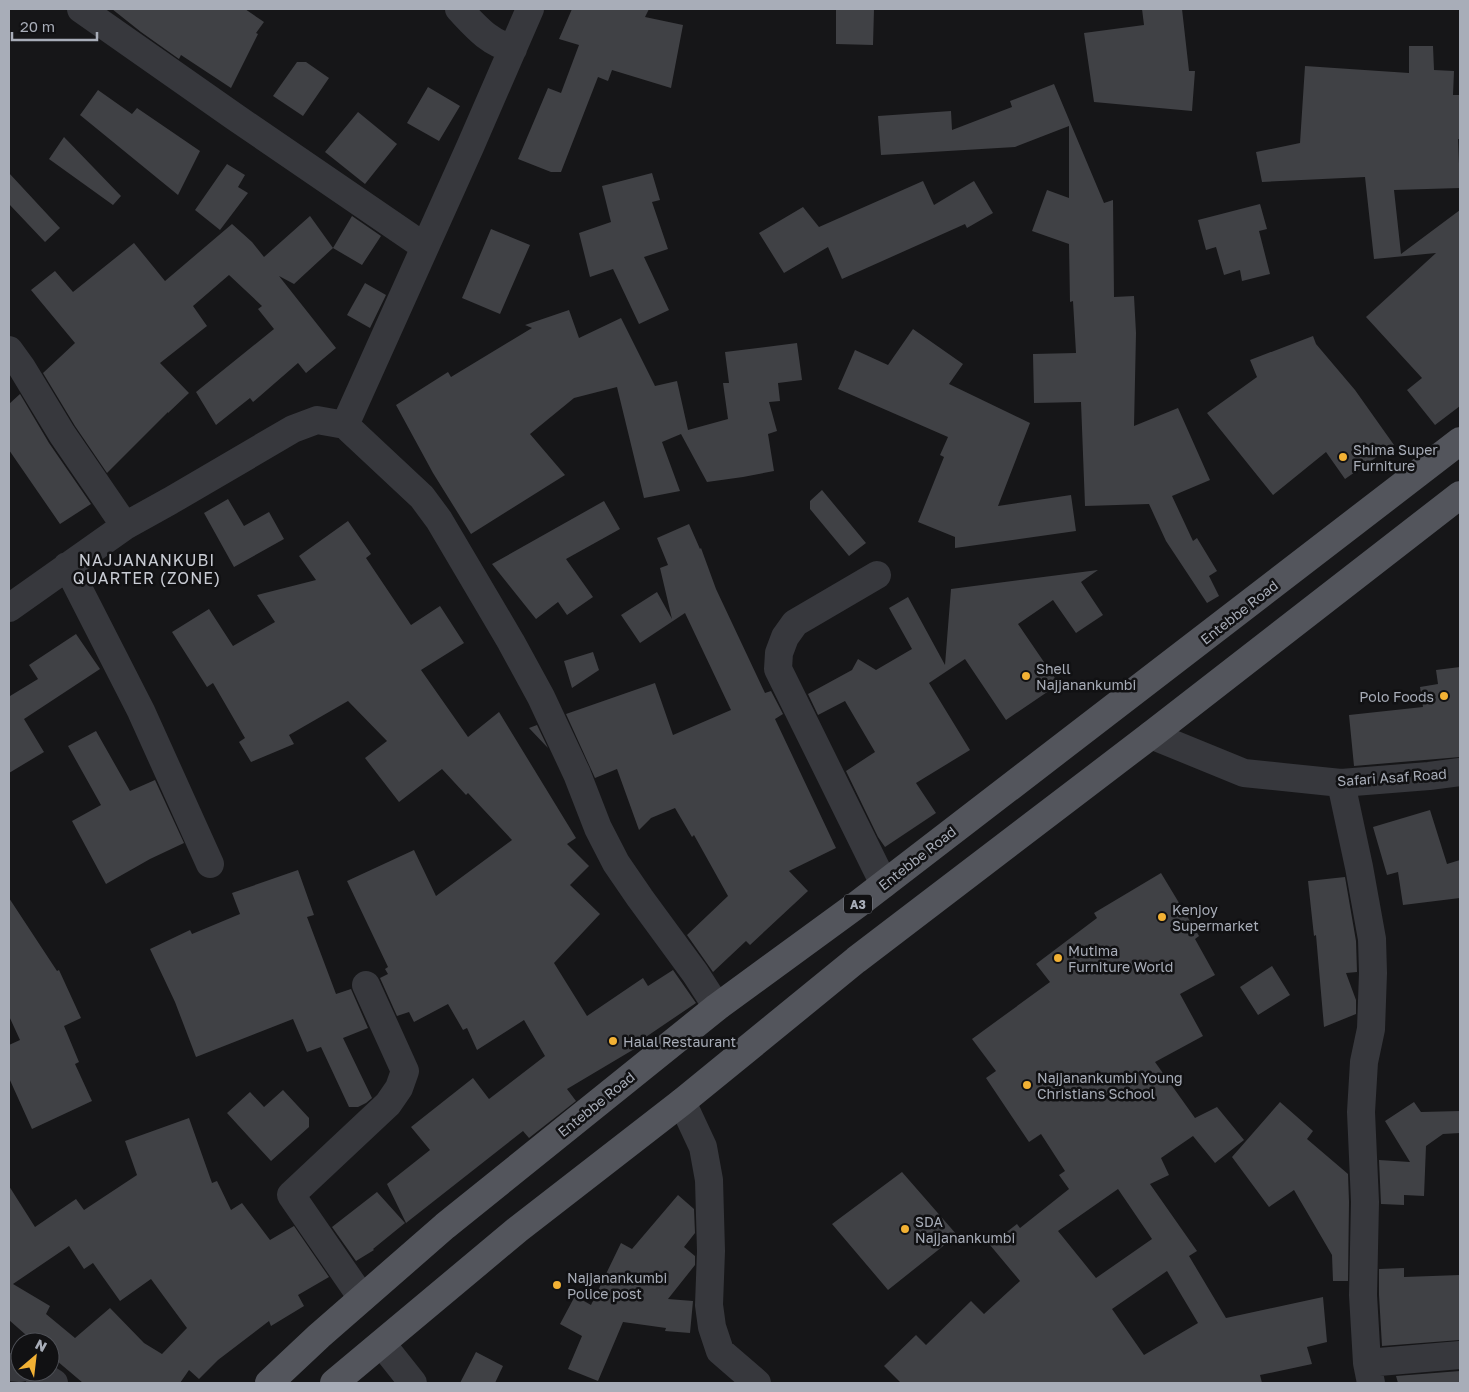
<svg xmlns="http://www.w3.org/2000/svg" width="1469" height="1392" font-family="'Golos Text',sans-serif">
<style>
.building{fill:#404145;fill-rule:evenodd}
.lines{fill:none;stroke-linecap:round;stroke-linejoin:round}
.street{stroke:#37383d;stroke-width:28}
.primary{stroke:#53555c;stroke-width:28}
.poi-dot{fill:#f2b134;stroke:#111113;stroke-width:2}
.labels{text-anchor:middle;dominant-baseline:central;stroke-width:5;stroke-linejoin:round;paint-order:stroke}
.shield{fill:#111113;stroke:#7b7e86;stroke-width:1}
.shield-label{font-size:12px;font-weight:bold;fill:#a8adb8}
.poi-label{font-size:14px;fill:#a8adb8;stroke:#111113;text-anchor:start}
.street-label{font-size:14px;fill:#a8adb8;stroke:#111113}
.quarter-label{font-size:16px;letter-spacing:1px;fill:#c9ccd4;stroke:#111113}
</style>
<rect width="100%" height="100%" fill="#161618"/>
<path class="building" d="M 112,9 L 245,9 L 264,22 L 256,33 L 258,34 L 231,88 L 181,55 L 179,59 L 141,32 Z
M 572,9 L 649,9 L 645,17 L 683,25 L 671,88 L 612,70 L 608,81 L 598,77 L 561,172 L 551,172 L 518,159 L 548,88 L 561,93 L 579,45 L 559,39 Z
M 836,9 L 874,9 L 873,45 L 836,44 Z
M 1142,9 L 1182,9 L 1189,71 L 1195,71 L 1192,111 L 1094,102 L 1084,33 L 1144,25 Z
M 1409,46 L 1433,46 L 1434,70 L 1454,71 L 1453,95 L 1460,95 L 1460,139 L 1458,139 L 1460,188 L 1394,190 L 1401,254 L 1460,210 L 1460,406 L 1435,425 L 1407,390 L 1422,378 L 1366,317 L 1436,253 L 1374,259 L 1365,177 L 1262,182 L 1256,152 L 1300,143 L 1305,66 L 1409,73 Z
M 297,62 L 306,62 L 329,78 L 303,116 L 273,96 Z
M 1054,84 L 1104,203 L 1113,200 L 1114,297 L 1134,296 L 1136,333 L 1134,426 L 1178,408 L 1210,480 L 1172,496 L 1193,541 L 1197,538 L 1217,571 L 1209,576 L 1219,596 L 1207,603 L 1166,541 L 1149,504 L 1085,506 L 1081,402 L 1034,403 L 1033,354 L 1076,353 L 1073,301 L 1070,302 L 1069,244 L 1032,231 L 1047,190 L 1069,198 L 1069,126 L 1015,147 L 881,155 L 878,116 L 951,111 L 952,130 L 1012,107 L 1010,101 Z
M 428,87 L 460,106 L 439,141 L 407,123 Z
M 98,90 L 132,114 L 137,108 L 200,151 L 178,195 L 80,115 Z
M 358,112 L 397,144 L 365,184 L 325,152 Z
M 64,137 L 121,196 L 113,205 L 49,159 Z
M 227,164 L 245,175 L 238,187 L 248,193 L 220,230 L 195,210 Z
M 9,173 L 60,228 L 45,242 L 9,204 Z
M 652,173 L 660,200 L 652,202 L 668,249 L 644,257 L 669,310 L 639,324 L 613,269 L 590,277 L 579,233 L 611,222 L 602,186 Z
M 923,181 L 934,205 L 974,181 L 993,213 L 967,228 L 965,224 L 842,279 L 828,247 L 784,273 L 759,233 L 803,207 L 819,227 Z
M 1260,204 L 1267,229 L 1259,231 L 1270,274 L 1242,281 L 1240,270 L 1224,275 L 1216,247 L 1206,250 L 1198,220 Z
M 310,216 L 333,248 L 294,284 L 279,276 L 336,348 L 306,373 L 298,363 L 253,402 L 250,398 L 216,425 L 196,392 L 274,329 L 258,309 L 262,306 L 229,275 L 193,306 L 207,326 L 160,363 L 189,393 L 168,413 L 168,412 L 107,473 L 75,426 L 43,373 L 75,343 L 31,290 L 55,271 L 73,292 L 134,243 L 165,281 L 232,224 L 252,242 L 264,257 Z
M 352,216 L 381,236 L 362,265 L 333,248 Z
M 491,229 L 530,245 L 500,314 L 462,298 Z
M 365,283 L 386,295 L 370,328 L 347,315 Z
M 569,310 L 579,338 L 621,318 L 655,386 L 677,381 L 688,430 L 728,419 L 723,383 L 729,383 L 725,352 L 797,343 L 802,380 L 778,383 L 780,401 L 769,402 L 777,431 L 768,434 L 774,471 L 743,477 L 707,482 L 681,434 L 662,442 L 680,491 L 644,498 L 617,387 L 574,398 L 530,434 L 565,475 L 471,534 L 433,473 L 396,405 L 448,372 L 451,377 L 532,328 L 525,325 Z
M 913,329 L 963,364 L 949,384 L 1030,423 L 998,506 L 1071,495 L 1076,531 L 955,548 L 955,537 L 918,522 L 944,457 L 940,455 L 948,437 L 838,389 L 855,350 L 888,365 Z
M 1313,336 L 1316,344 L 1355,390 L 1394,445 L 1345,479 L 1326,452 L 1273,495 L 1207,413 L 1257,377 L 1250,360 Z
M 20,394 L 49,443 L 91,504 L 60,524 L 9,450 L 9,404 Z
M 822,490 L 866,543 L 849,556 L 810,509 L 810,501 Z
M 228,499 L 244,526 L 269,512 L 284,539 L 234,567 L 204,513 Z
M 604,501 L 620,529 L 566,559 L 593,597 L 567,615 L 558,602 L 536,619 L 492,564 Z
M 348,521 L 371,554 L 366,558 L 411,625 L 440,606 L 464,643 L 421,670 L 468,737 L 499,712 L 576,838 L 567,844 L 589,866 L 570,885 L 600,914 L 554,963 L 587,1016 L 643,978 L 648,986 L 673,970 L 696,1003 L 634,1045 L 636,1048 L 567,1089 L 576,1101 L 529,1138 L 523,1131 L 406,1223 L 387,1184 L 430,1150 L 411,1127 L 473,1078 L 489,1099 L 545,1056 L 524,1020 L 477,1050 L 467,1028 L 463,1030 L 448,1004 L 414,1022 L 409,1012 L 397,1016 L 380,978 L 388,974 L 385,969 L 388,967 L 347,881 L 414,850 L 436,896 L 512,840 L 468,793 L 466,795 L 442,769 L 399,802 L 365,758 L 387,741 L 348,701 L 289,735 L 294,744 L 251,762 L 239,742 L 245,738 L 213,683 L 207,687 L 172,632 L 209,609 L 233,646 L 275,622 L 257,595 L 316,580 L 299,556 Z
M 689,524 L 700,549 L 701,548 L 716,589 L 765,693 L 771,691 L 783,714 L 775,719 L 836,848 L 789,871 L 808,891 L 750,945 L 746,941 L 713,972 L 687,935 L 728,896 L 694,835 L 692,837 L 675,808 L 651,818 L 639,830 L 617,769 L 595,778 L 566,714 L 655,683 L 673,735 L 731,710 L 685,613 L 640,643 L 621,615 L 657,592 L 672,619 L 660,568 L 668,565 L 657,538 Z
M 1098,570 L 1081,582 L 1103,615 L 1076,633 L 1053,600 L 1018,624 L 1059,684 L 1006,720 L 965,659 L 929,683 L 970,750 L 916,783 L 936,813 L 885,847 L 878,837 L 846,771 L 875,752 L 845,701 L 818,715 L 808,694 L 852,670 L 858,659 L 876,670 L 912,649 L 889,608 L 908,597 L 945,665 L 951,589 Z
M 76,634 L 100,669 L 24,719 L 44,752 L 9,773 L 9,694 L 10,696 L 38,679 L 29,665 Z
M 593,652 L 599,670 L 572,688 L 564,661 Z
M 1460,667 L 1460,757 L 1354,766 L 1349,715 L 1423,707 L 1420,687 L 1438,684 L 1436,670 Z
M 537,725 L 548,748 L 529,728 Z
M 96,731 L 130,791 L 155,780 L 184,843 L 150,859 L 106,884 L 72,821 L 101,805 L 68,746 Z
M 1430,810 L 1447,864 L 1460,860 L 1460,898 L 1403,905 L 1398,872 L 1387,875 L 1373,827 Z
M 298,870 L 314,915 L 307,917 L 336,994 L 351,989 L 368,1028 L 343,1038 L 372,1098 L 366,1103 L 358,1107 L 349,1107 L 321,1047 L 307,1052 L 293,1019 L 196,1057 L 175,1002 L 150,949 L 190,930 L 192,934 L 240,914 L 232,893 Z
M 1161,873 L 1199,936 L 1195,939 L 1215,975 L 1180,994 L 1203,1036 L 1155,1062 L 1195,1118 L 1217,1107 L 1244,1140 L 1215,1163 L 1193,1136 L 1161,1158 L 1169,1175 L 1150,1184 L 1197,1251 L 1189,1256 L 1226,1318 L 1323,1297 L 1327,1342 L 1307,1347 L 1312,1364 L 1260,1375 L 1262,1383 L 901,1383 L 884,1366 L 916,1335 L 926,1345 L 971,1301 L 984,1314 L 1020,1281 L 990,1245 L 1017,1224 L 1020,1228 L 1069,1189 L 1059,1175 L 1065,1171 L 1041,1134 L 1029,1142 L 986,1078 L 996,1071 L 972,1039 L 1050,982 L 1036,964 L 1097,918 L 1094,913 ZM 1118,1189 L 1152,1239 L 1096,1278 L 1058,1231 ZM 1167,1271 L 1198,1323 L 1144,1355 L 1112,1309 Z
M 1345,877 L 1356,941 L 1357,972 L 1346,973 L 1356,1000 L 1356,1014 L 1324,1027 L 1316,935 L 1314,936 L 1308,881 Z
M 9,898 L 57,971 L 59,970 L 81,1018 L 64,1026 L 79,1062 L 75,1064 L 92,1101 L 32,1129 L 9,1078 L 9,1045 L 20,1040 L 9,1016 Z
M 1272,966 L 1290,995 L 1258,1015 L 1240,987 Z
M 283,1090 L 309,1118 L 309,1127 L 271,1161 L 227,1113 L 250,1092 L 264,1107 Z
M 1280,1102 L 1313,1131 L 1307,1139 L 1348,1174 L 1349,1202 L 1348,1281 L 1333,1281 L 1332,1255 L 1294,1190 L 1269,1207 L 1232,1157 Z
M 1414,1102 L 1421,1112 L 1460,1111 L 1460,1133 L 1443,1134 L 1426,1146 L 1424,1196 L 1404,1195 L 1404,1205 L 1381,1204 L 1379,1160 L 1410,1162 L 1385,1121 Z
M 189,1118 L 212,1183 L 217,1181 L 231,1210 L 242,1203 L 270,1240 L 294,1226 L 329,1277 L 298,1295 L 304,1306 L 271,1326 L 269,1321 L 218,1360 L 199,1379 L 189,1370 L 180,1383 L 83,1383 L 50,1355 L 50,1342 L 34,1342 L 9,1320 L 9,1186 L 35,1227 L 76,1199 L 84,1210 L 137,1175 L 125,1141 ZM 69,1246 L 84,1269 L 93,1263 L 120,1301 L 151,1279 L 187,1328 L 162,1354 L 144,1343 L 110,1308 L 75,1338 L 46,1314 L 50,1306 L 13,1284 Z
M 902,1172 L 957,1235 L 888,1290 L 832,1224 Z
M 377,1192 L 405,1223 L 373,1249 L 374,1250 L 356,1261 L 332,1227 Z
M 678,1195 L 694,1209 L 695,1233 L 684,1247 L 695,1256 L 695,1265 L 668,1299 L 693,1301 L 690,1333 L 665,1331 L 666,1328 L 623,1322 L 598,1381 L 568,1369 L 582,1336 L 560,1324 L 575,1296 L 591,1305 L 621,1243 L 632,1249 Z
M 1404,1268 L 1404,1277 L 1460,1275 L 1460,1340 L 1382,1346 L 1379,1295 L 1379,1269 Z
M 476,1352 L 503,1366 L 495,1383 L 460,1383 Z
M 1460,1371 L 1460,1383 L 1398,1383 L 1396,1376 Z"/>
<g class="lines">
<path class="street" d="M 81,9 L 235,117 L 425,247
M 459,9 C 476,27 488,42 513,49
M 9,350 L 22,368 L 62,434 L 125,526
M 345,425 L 422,497 L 439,520 L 511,642 L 541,697 L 577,774 L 598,828 L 616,863 L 640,898 L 695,973 L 717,1007
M 67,566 L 141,711 L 210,864
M 877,575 L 795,623 L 785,637 L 779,653 L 778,669 L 884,884
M 9,608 L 125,526 L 170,501 L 293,429 L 317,420 L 345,425 L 470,147 L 530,9
M 1151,735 L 1244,773 L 1341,783 L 1429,776 L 1460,772
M 1341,783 L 1359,867 L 1372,939 L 1373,973 L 1371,1029 L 1364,1062 L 1361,1112 L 1365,1202 L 1363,1295 L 1367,1363 L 1371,1383
M 682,1102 L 703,1147 L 709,1180 L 711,1251 L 709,1305 L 712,1327 L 720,1351 L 757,1383
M 362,1298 L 291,1195 L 388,1104 L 399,1088 L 405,1071 L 366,985
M 382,1344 L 413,1383
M 1367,1363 L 1460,1355
M 9,1367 L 20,1368
M 36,1372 L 54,1383"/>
<path class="primary" d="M 269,1383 L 319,1336 L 445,1226 L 717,1007 L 858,904 L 1460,441
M 334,1383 L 517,1230 L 682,1102 L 856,960 L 1151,735 L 1460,495"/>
</g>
<g class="poi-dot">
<circle cx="1343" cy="457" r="5"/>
<circle cx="1026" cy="676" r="5"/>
<circle cx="1444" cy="696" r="5"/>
<circle cx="1162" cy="917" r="5"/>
<circle cx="1058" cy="958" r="5"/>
<circle cx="613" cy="1041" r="5"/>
<circle cx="1027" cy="1085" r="5"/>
<circle cx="905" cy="1229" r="5"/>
<circle cx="557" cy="1285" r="5"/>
</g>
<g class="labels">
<rect class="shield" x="844" y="894.5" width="28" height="19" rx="4"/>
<g class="shield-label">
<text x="858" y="904">A3</text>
</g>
<g class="poi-label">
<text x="1353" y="449">Shima Super<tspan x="1353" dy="16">Furniture</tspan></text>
<text x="1036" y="668">Shell<tspan x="1036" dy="16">Najjanankumbi</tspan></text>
<text x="1434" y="696" text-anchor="end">Polo Foods</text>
<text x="1172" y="909">Kenjoy<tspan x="1172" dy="16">Supermarket</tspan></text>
<text x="1068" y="950">Mutima<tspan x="1068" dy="16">Furniture World</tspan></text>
<text x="623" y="1041">Halal Restaurant</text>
<text x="1037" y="1077">Najjanankumbi Young<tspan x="1037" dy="16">Christians School</tspan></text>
<text x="915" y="1221">SDA<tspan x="915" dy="16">Najjanankumbi</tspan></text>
<text x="567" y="1277">Najjanankumbi<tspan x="567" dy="16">Police post</tspan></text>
</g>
<g class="street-label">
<text transform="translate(1239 612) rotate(-38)">Entebbe Road</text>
<text transform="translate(1392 777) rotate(-4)">Safari Asaf Road</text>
<text transform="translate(917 858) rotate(-38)">Entebbe Road</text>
<text transform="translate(596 1104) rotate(-39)">Entebbe Road</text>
</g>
<g class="quarter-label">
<text x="147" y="560">NAJJANANKUBI<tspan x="147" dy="18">QUARTER (ZONE)</tspan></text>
</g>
</g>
<rect width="1469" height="1392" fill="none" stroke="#a8adb8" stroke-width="20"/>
<g transform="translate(35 1357) rotate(28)"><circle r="24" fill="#111113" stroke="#4d4f55"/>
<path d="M0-4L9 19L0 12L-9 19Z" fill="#f2b134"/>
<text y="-8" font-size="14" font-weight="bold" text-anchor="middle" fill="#a8adb8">N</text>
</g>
<path d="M12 32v8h85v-8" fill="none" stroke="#a8adb8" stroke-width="2.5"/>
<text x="20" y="32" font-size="15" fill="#a8adb8" stroke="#111113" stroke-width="4" paint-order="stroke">20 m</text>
</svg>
